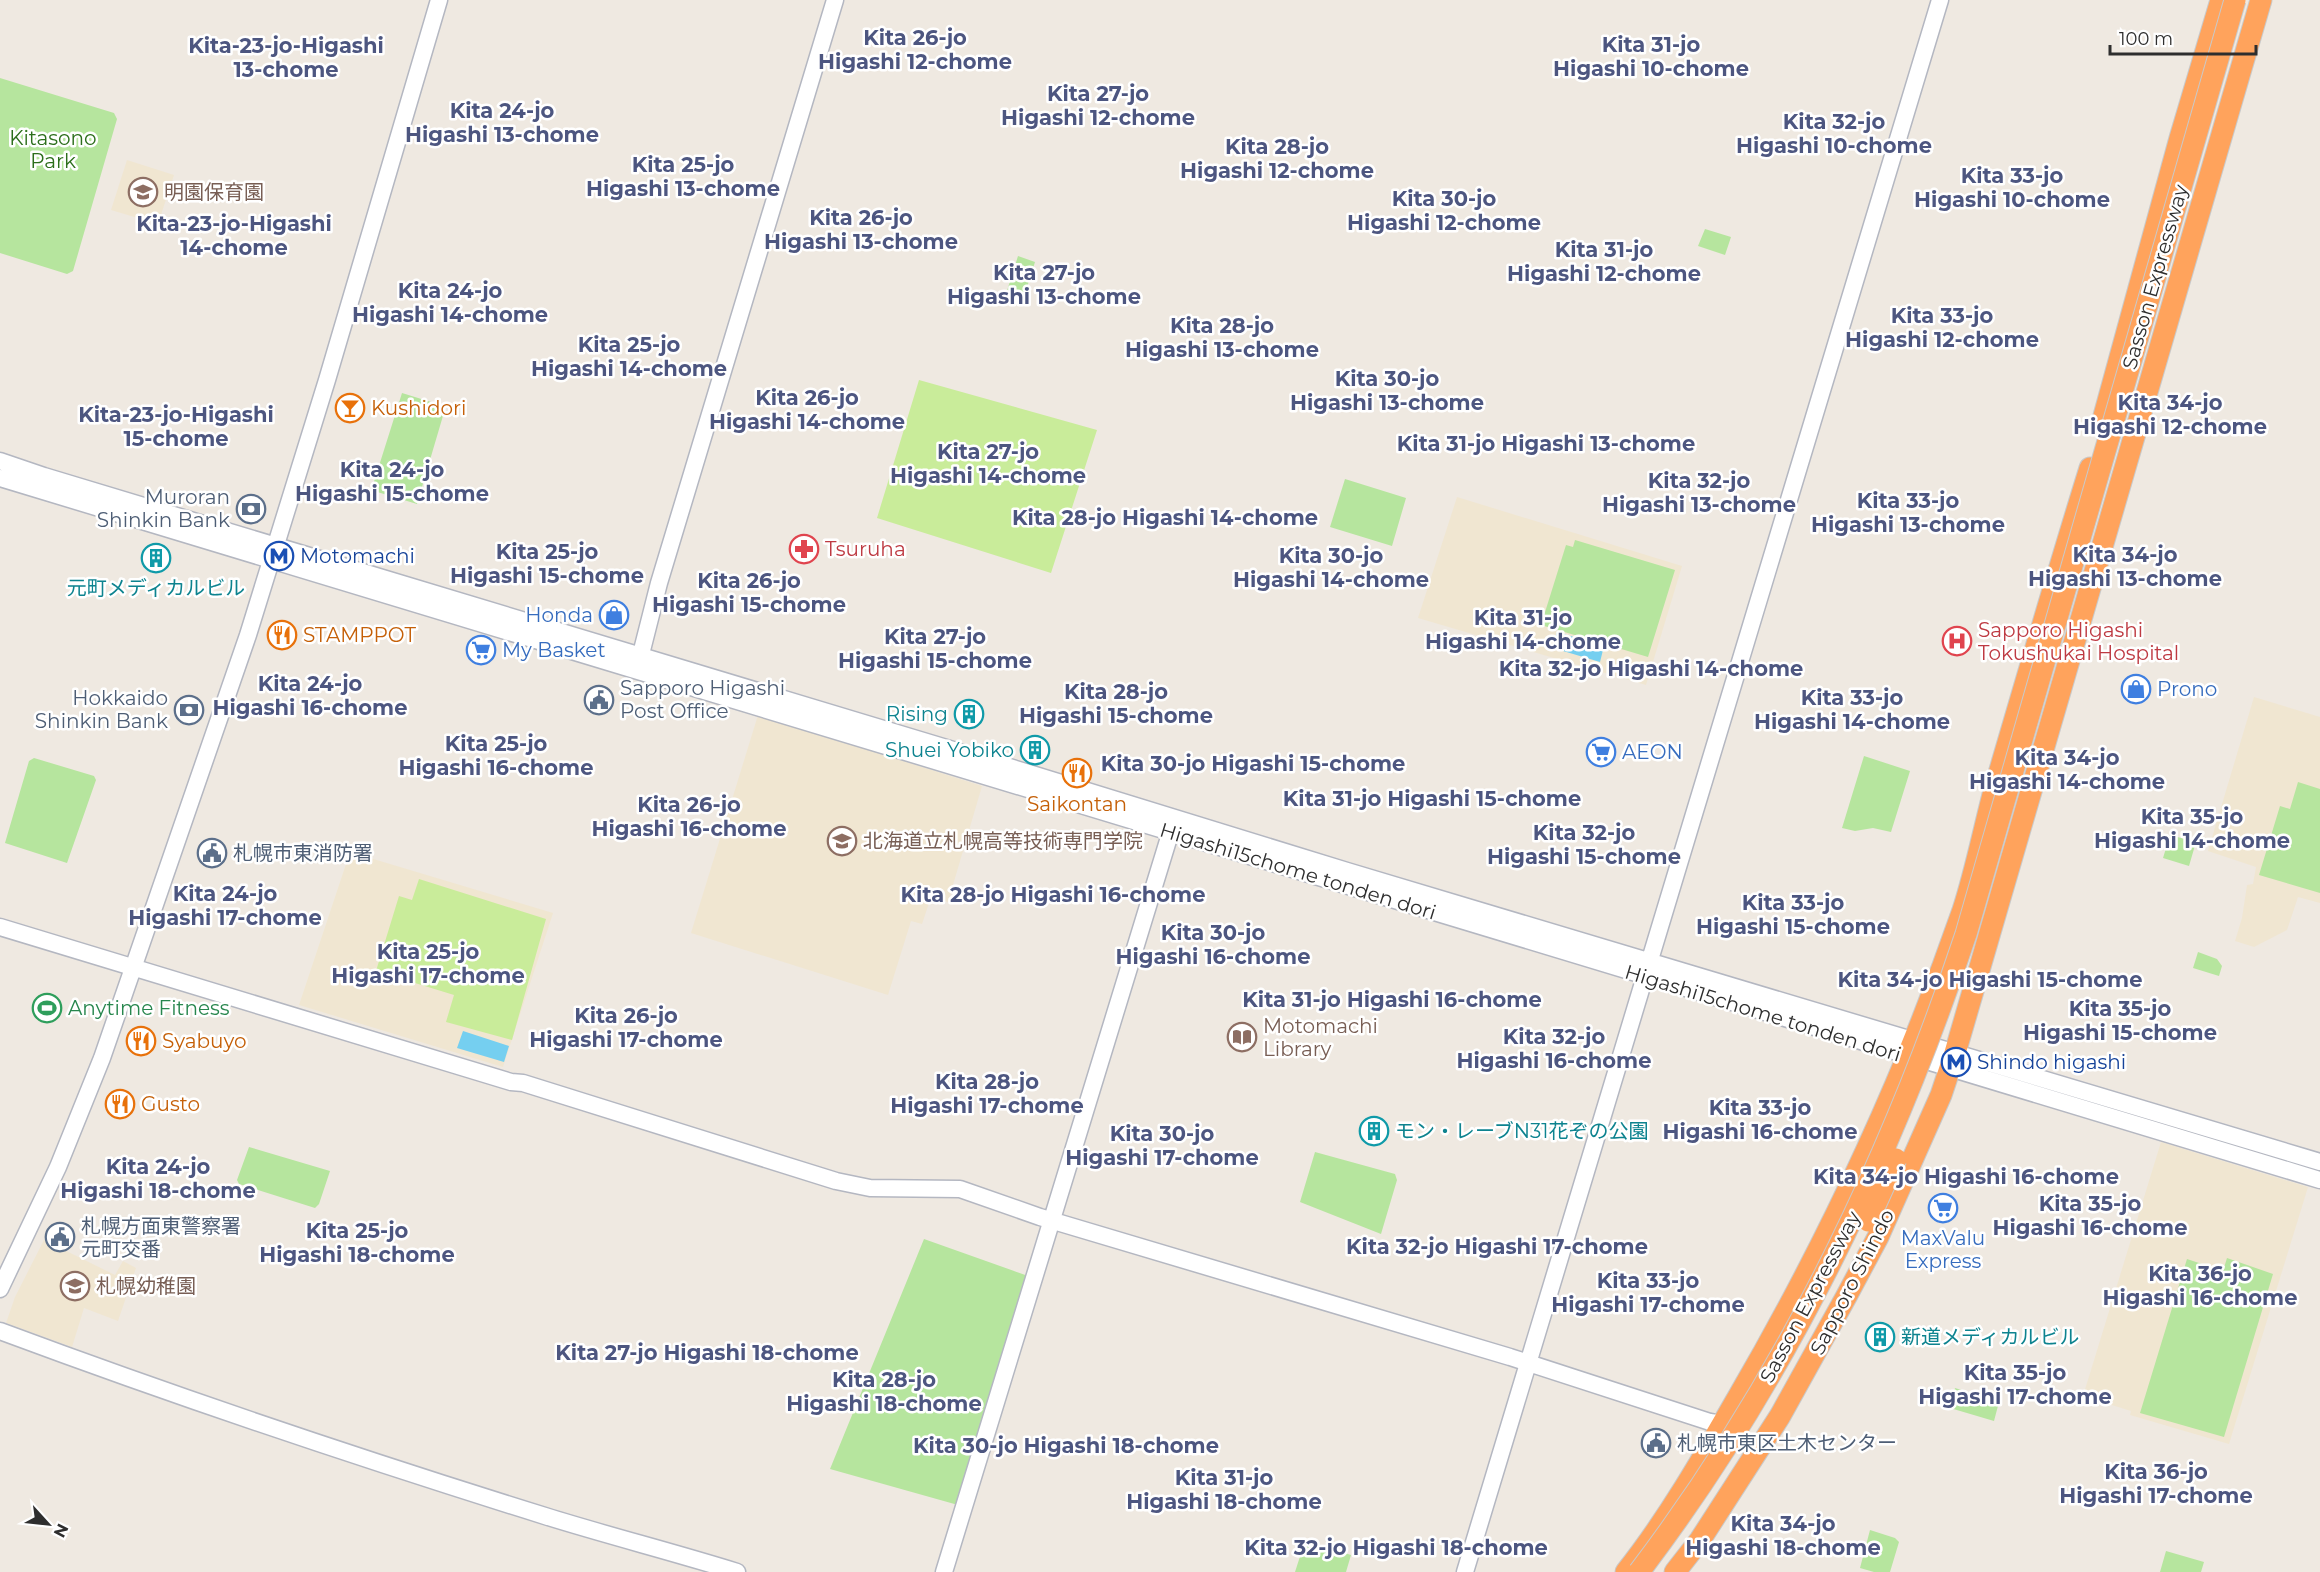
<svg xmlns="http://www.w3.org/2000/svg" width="2320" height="1572" font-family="Montserrat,'Noto Sans JP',sans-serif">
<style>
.education{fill:#f0e6d1}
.green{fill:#b6e59e}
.pitch{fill:#c9ec9a}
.water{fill:#75cff0}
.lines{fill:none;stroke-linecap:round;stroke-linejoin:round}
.secondary-casing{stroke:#b4b7c1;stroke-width:19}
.highway-casing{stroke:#c9c9c9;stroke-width:23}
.secondary{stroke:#fff;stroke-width:16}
.highway{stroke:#ffa35c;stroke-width:21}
.highway-bridge-casing{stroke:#c9c9c9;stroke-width:23;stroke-linecap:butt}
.highway-bridge{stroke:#ffa35c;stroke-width:21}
.labels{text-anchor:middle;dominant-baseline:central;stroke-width:5;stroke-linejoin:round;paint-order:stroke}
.park-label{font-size:20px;fill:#2c6e1b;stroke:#fff}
.education-label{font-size:20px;fill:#785e54;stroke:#fff;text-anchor:start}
.street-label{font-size:20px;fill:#2e2e2e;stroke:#fff}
.food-label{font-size:20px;fill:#c56008;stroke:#fff;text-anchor:start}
.service-label{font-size:20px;fill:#4e5e75;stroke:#fff;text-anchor:start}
.health-label{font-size:20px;fill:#be3a42;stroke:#fff;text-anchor:start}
.transit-label{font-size:20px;fill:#164399;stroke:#fff;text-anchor:start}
.culture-label{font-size:20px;fill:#0d838f;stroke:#fff;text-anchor:end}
.shop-label{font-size:20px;fill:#366cbe;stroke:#fff;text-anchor:start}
.leisure-label{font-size:20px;fill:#27864d;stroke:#fff;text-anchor:start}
.neighbourhood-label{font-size:21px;font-weight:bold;fill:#4d5680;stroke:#fff}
</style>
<rect width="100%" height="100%" fill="#efe9e1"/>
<path class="education" d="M 127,160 L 174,175 L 158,224 L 111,210 Z
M 1457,497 L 1682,566 L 1646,685 L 1418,618 Z
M 2254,697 L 2320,717 L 2320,903 L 2298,897 L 2287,930 L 2254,947 L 2235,941 L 2242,918 L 2247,885 L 2253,884 L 2256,867 L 2208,851 Z
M 758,715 L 982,786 L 948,902 L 931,897 L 922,924 L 911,921 L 888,995 L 691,933 Z
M 350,852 L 553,913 L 503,1067 L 299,1005 Z
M 2161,1142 L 2308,1187 L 2229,1444 L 2130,1415 L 2131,1411 L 2083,1396 Z
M 44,1240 L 115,1275 L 123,1261 L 136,1268 L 118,1321 L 84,1308 L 72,1347 L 6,1323 L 15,1297 Z"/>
<path class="green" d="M 0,78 L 114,113 L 117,119 L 73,271 L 67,274 L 0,253 Z
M 1705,229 L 1731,237 L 1725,255 L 1698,246 Z
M 1018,256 L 1035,262 L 1023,300 L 1006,294 Z
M 402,393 L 444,406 L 445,409 L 417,504 L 374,491 L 372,488 Z
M 1345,479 L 1406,498 L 1392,546 L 1330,527 Z
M 1575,540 L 1675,570 L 1648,657 L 1541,625 L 1566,545 L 1573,547 Z
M 1864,756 L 1910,771 L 1891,832 L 1873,828 L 1855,831 L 1842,828 Z
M 34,758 L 94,776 L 96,780 L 67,863 L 5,843 L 29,761 Z
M 2298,782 L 2320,789 L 2320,893 L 2259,875 L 2280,806 L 2290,809 Z
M 2170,835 L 2196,842 L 2189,866 L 2163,858 Z
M 2198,952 L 2217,959 L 2222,966 L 2219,976 L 2193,968 Z
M 249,1147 L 330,1171 L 319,1204 L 315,1208 L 239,1184 L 237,1180 Z
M 1315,1152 L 1395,1174 L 1397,1180 L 1381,1234 L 1300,1202 Z
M 924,1239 L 1031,1277 L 958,1505 L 830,1469 Z
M 2227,1258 L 2273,1274 L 2224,1437 L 2140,1413 L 2187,1259 L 2223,1271 Z
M 1955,1388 L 1999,1402 L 1994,1421 L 1950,1408 Z
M 1870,1530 L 1895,1538 L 1899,1542 L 1890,1572 L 1874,1572 L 1860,1568 Z
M 1305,1541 L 1351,1555 L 1346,1572 L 1295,1572 Z
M 2166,1551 L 2204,1562 L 2201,1572 L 2160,1572 Z"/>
<path class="pitch" d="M 919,380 L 1097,430 L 1051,573 L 877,518 Z
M 419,879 L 546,919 L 512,1040 L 446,1022 L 454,995 L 376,971 L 399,896 L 412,900 Z"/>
<path class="water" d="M 1557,632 L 1604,646 L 1600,662 L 1553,648 Z
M 463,1031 L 509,1046 L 504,1062 L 457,1048 Z"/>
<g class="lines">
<g class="secondary-casing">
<path id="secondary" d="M 0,461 L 44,476 L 993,762 L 1347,871 L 2320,1162
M 0,478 L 2320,1180
M 638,666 L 659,583 L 835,0
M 0,927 L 511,1082 L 523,1083 L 836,1181 L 870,1188 L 960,1189 L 1040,1217 L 1510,1357 L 1710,1422 L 1723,1424
M 0,1289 L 58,1167 L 102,1058 L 248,635 L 327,380 L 439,0
M 0,1331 C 180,1398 362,1459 545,1516 C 609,1536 673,1552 737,1572
M 944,1572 L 1174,821
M 1465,1572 L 1940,0"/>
</g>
<g class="highway-casing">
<path id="highway" d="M 2102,423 L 2180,138 L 2221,0
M 1626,1572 C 1668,1519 1703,1458 1737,1399 C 1828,1243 1904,1080 1963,910 C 1976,870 1984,828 1995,787 C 2026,681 2057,574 2090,468
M 1675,1572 L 1700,1540 L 1780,1416 L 1846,1297 L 1878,1237 L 1941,1095 L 1955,1053 L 2261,0"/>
</g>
<use href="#secondary" class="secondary"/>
<use href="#highway" class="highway"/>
<g class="highway-bridge-casing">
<path id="highway-bridge" d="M 1868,1221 L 1896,1159
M 1639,1572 C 1785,1380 1890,1162 1966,934 L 2235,0"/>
</g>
<use href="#highway-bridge" class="highway-bridge"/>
</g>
<defs>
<g id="school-ring" transform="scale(1.5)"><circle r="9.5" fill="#fff" stroke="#8d6e63" stroke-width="1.5"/><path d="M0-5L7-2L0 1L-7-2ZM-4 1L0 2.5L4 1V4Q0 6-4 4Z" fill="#8d6e63"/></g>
<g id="bar-ring" transform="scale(1.5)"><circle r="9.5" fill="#fff" stroke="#e8710a" stroke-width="1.5"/><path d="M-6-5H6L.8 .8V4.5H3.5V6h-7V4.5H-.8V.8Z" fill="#e8710a"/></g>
<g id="bank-ring" transform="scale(1.5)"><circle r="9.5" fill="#fff" stroke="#5c6f8a" stroke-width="1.5"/><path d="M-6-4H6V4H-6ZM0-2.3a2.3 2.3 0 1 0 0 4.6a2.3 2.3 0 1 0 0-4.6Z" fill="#5c6f8a"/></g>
<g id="pharmacy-ring" transform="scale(1.5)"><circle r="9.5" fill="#fff" stroke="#e0444e" stroke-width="1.5"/><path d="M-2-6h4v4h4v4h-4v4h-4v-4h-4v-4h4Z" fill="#e0444e"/></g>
<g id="metro-ring" transform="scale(1.5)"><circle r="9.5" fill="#fff" stroke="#1a4fb4" stroke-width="1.5"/><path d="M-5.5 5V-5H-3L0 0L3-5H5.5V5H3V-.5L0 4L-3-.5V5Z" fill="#1a4fb4"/></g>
<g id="building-ring" transform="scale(1.5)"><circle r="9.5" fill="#fff" stroke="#0f9aa8" stroke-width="1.5"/><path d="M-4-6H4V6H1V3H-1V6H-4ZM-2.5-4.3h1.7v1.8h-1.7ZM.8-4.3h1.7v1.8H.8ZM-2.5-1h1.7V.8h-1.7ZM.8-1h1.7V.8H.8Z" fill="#0f9aa8"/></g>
<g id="shop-ring" transform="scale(1.5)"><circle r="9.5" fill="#fff" stroke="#3f7fe0" stroke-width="1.5"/><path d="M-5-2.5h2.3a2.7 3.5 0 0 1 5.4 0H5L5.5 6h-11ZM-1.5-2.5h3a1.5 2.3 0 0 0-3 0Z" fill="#3f7fe0"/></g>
<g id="restaurant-ring" transform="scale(1.5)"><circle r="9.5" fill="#fff" stroke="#e8710a" stroke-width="1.5"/><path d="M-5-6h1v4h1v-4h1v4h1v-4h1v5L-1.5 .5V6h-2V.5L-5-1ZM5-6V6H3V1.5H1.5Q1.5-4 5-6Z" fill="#e8710a"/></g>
<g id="hospital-ring" transform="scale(1.5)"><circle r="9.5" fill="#fff" stroke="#e0444e" stroke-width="1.5"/><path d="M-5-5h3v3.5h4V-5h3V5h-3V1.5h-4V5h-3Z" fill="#e0444e"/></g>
<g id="supermarket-ring" transform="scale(1.5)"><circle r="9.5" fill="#fff" stroke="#3f7fe0" stroke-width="1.5"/><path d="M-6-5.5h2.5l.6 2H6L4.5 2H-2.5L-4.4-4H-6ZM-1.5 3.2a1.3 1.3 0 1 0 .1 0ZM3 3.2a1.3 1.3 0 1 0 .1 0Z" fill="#3f7fe0"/></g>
<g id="civic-ring" transform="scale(1.5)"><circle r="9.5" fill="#fff" stroke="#5c6f8a" stroke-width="1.5"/><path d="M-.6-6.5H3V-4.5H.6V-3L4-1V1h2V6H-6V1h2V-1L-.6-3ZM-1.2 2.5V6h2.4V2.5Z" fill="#5c6f8a"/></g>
<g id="stadium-ring" transform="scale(1.5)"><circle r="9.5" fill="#fff" stroke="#2e9e5b" stroke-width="1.5"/><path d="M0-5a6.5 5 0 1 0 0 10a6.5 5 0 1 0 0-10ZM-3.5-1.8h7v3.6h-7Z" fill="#2e9e5b"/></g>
<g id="library-ring" transform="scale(1.5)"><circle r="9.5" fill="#fff" stroke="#8d6e63" stroke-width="1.5"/><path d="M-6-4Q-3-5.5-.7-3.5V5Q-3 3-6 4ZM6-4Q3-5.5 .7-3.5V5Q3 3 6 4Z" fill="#8d6e63"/></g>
</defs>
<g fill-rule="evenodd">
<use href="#school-ring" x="143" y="192"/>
<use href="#bar-ring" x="350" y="408"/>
<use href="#bank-ring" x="251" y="509"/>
<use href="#pharmacy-ring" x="804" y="549"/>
<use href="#metro-ring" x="279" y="556"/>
<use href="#building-ring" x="156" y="558"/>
<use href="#shop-ring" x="614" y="615"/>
<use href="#restaurant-ring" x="282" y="635"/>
<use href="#hospital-ring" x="1957" y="641"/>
<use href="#supermarket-ring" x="481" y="650"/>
<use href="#shop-ring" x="2136" y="689"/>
<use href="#civic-ring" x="599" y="700"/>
<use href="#bank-ring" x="189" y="710"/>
<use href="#building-ring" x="969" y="714"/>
<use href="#building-ring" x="1035" y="750"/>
<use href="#supermarket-ring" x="1601" y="752"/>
<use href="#restaurant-ring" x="1077" y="773"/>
<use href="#school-ring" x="842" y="841"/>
<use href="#civic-ring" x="212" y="853"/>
<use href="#stadium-ring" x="47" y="1008"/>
<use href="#library-ring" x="1242" y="1037"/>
<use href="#restaurant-ring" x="141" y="1041"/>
<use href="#metro-ring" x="1956" y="1062"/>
<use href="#restaurant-ring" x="120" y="1104"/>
<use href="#building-ring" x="1374" y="1131"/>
<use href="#supermarket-ring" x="1943" y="1208"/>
<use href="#civic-ring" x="60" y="1237"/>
<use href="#school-ring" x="75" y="1286"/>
<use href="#building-ring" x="1880" y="1337"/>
<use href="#civic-ring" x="1656" y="1443"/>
</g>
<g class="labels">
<g class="park-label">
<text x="53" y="138">Kitasono<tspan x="53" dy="23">Park</tspan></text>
</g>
<g class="education-label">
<text x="164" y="192">明園保育園</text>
<text x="863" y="841">北海道立札幌高等技術専門学院</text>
<text x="1263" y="1026">Motomachi<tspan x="1263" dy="23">Library</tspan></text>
<text x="96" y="1286">札幌幼稚園</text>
</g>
<g class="street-label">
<text transform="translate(2155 277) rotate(-74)">Sasson Expressway</text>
<text transform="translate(1298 871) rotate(17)">Higashi15chome tonden dori</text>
<text transform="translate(1763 1013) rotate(17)">Higashi15chome tonden dori</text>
<text transform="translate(1852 1282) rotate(-63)">Sapporo Shindo</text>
<text transform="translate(1810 1297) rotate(-62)">Sasson Expressway</text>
</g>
<g class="food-label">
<text x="371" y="408">Kushidori</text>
<text x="303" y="635">STAMPPOT</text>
<text x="1077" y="804" text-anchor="middle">Saikontan</text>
<text x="162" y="1041">Syabuyo</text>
<text x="141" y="1104">Gusto</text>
</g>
<g class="service-label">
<text x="230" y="497" text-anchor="end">Muroran<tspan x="230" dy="23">Shinkin Bank</tspan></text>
<text x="620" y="688">Sapporo Higashi<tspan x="620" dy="23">Post Office</tspan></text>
<text x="168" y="698" text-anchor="end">Hokkaido<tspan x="168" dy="23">Shinkin Bank</tspan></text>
<text x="233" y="853">札幌市東消防署</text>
<text x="81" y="1226">札幌方面東警察署<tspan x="81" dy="23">元町交番</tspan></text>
<text x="1677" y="1443">札幌市東区土木センター</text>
</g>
<g class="health-label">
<text x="825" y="549">Tsuruha</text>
<text x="1978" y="630">Sapporo Higashi<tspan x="1978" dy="23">Tokushukai Hospital</tspan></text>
</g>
<g class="transit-label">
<text x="300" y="556">Motomachi</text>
<text x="1977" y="1062">Shindo higashi</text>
</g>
<g class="culture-label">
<text x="156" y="588" text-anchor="middle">元町メディカルビル</text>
<text x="948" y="714">Rising</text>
<text x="1014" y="750">Shuei Yobiko</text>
<text x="1395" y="1131" text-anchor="start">モン・レーブN31花ぞの公園</text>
<text x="1901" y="1337" text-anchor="start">新道メディカルビル</text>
</g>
<g class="shop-label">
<text x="593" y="615" text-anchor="end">Honda</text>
<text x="502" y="650">My Basket</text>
<text x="2157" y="689">Prono</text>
<text x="1622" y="752">AEON</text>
<text x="1943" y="1238" text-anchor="middle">MaxValu<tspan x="1943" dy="23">Express</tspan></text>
</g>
<g class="leisure-label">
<text x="68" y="1008">Anytime Fitness</text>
</g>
<g class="neighbourhood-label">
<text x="915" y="37">Kita 26-jo<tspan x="915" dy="24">Higashi 12-chome</tspan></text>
<text x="1651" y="44">Kita 31-jo<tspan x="1651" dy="24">Higashi 10-chome</tspan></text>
<text x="286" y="45">Kita-23-jo-Higashi<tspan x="286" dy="24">13-chome</tspan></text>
<text x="1098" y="93">Kita 27-jo<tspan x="1098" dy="24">Higashi 12-chome</tspan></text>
<text x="502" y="110">Kita 24-jo<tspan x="502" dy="24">Higashi 13-chome</tspan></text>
<text x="1834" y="121">Kita 32-jo<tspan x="1834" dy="24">Higashi 10-chome</tspan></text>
<text x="1277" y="146">Kita 28-jo<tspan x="1277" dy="24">Higashi 12-chome</tspan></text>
<text x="683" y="164">Kita 25-jo<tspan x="683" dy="24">Higashi 13-chome</tspan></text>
<text x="2012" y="175">Kita 33-jo<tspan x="2012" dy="24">Higashi 10-chome</tspan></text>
<text x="1444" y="198">Kita 30-jo<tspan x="1444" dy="24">Higashi 12-chome</tspan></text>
<text x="861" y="217">Kita 26-jo<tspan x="861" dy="24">Higashi 13-chome</tspan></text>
<text x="234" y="223">Kita-23-jo-Higashi<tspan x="234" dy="24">14-chome</tspan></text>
<text x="1604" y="249">Kita 31-jo<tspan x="1604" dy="24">Higashi 12-chome</tspan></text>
<text x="1044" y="272">Kita 27-jo<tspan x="1044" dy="24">Higashi 13-chome</tspan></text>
<text x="450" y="290">Kita 24-jo<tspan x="450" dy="24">Higashi 14-chome</tspan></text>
<text x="1942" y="315">Kita 33-jo<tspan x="1942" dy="24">Higashi 12-chome</tspan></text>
<text x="1222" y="325">Kita 28-jo<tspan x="1222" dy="24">Higashi 13-chome</tspan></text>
<text x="629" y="344">Kita 25-jo<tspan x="629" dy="24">Higashi 14-chome</tspan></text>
<text x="1387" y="378">Kita 30-jo<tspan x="1387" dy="24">Higashi 13-chome</tspan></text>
<text x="807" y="397">Kita 26-jo<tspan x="807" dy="24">Higashi 14-chome</tspan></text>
<text x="2170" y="402">Kita 34-jo<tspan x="2170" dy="24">Higashi 12-chome</tspan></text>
<text x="176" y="414">Kita-23-jo-Higashi<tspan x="176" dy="24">15-chome</tspan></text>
<text x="1546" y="443">Kita 31-jo Higashi 13-chome</text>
<text x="988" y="451">Kita 27-jo<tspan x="988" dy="24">Higashi 14-chome</tspan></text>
<text x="392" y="469">Kita 24-jo<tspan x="392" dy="24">Higashi 15-chome</tspan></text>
<text x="1699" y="480">Kita 32-jo<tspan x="1699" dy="24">Higashi 13-chome</tspan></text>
<text x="1908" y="500">Kita 33-jo<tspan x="1908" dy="24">Higashi 13-chome</tspan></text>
<text x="1165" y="517">Kita 28-jo Higashi 14-chome</text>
<text x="547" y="551">Kita 25-jo<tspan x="547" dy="24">Higashi 15-chome</tspan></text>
<text x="2125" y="554">Kita 34-jo<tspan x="2125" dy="24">Higashi 13-chome</tspan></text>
<text x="1331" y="555">Kita 30-jo<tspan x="1331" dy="24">Higashi 14-chome</tspan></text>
<text x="749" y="580">Kita 26-jo<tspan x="749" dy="24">Higashi 15-chome</tspan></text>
<text x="1523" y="617">Kita 31-jo<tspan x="1523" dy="24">Higashi 14-chome</tspan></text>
<text x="935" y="636">Kita 27-jo<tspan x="935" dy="24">Higashi 15-chome</tspan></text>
<text x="1651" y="668">Kita 32-jo Higashi 14-chome</text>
<text x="310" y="683">Kita 24-jo<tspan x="310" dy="24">Higashi 16-chome</tspan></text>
<text x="1116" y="691">Kita 28-jo<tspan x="1116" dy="24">Higashi 15-chome</tspan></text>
<text x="1852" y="697">Kita 33-jo<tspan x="1852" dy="24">Higashi 14-chome</tspan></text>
<text x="496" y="743">Kita 25-jo<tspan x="496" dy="24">Higashi 16-chome</tspan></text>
<text x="2067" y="757">Kita 34-jo<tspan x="2067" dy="24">Higashi 14-chome</tspan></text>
<text x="1253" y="763">Kita 30-jo Higashi 15-chome</text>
<text x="1432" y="798">Kita 31-jo Higashi 15-chome</text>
<text x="689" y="804">Kita 26-jo<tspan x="689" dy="24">Higashi 16-chome</tspan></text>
<text x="2192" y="816">Kita 35-jo<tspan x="2192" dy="24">Higashi 14-chome</tspan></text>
<text x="1584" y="832">Kita 32-jo<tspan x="1584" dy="24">Higashi 15-chome</tspan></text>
<text x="225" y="893">Kita 24-jo<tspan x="225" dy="24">Higashi 17-chome</tspan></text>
<text x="1053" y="894">Kita 28-jo Higashi 16-chome</text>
<text x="1793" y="902">Kita 33-jo<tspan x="1793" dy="24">Higashi 15-chome</tspan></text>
<text x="1213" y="932">Kita 30-jo<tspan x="1213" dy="24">Higashi 16-chome</tspan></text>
<text x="428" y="951">Kita 25-jo<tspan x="428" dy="24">Higashi 17-chome</tspan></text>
<text x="1990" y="979">Kita 34-jo Higashi 15-chome</text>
<text x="1392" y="999">Kita 31-jo Higashi 16-chome</text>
<text x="2120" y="1008">Kita 35-jo<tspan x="2120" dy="24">Higashi 15-chome</tspan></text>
<text x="626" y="1015">Kita 26-jo<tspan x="626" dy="24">Higashi 17-chome</tspan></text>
<text x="1554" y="1036">Kita 32-jo<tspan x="1554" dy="24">Higashi 16-chome</tspan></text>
<text x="987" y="1081">Kita 28-jo<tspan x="987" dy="24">Higashi 17-chome</tspan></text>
<text x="1760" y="1107">Kita 33-jo<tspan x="1760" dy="24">Higashi 16-chome</tspan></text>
<text x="1162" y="1133">Kita 30-jo<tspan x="1162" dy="24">Higashi 17-chome</tspan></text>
<text x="158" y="1166">Kita 24-jo<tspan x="158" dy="24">Higashi 18-chome</tspan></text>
<text x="1966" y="1176">Kita 34-jo Higashi 16-chome</text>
<text x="2090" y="1203">Kita 35-jo<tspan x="2090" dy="24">Higashi 16-chome</tspan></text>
<text x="357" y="1230">Kita 25-jo<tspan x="357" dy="24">Higashi 18-chome</tspan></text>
<text x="1497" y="1246">Kita 32-jo Higashi 17-chome</text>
<text x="2200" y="1273">Kita 36-jo<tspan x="2200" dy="24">Higashi 16-chome</tspan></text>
<text x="1648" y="1280">Kita 33-jo<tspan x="1648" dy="24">Higashi 17-chome</tspan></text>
<text x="707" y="1352">Kita 27-jo Higashi 18-chome</text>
<text x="2015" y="1372">Kita 35-jo<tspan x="2015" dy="24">Higashi 17-chome</tspan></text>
<text x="884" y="1379">Kita 28-jo<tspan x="884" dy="24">Higashi 18-chome</tspan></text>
<text x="1066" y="1445">Kita 30-jo Higashi 18-chome</text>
<text x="2156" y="1471">Kita 36-jo<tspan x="2156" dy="24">Higashi 17-chome</tspan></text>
<text x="1224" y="1477">Kita 31-jo<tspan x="1224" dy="24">Higashi 18-chome</tspan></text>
<text x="1783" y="1523">Kita 34-jo<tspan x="1783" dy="24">Higashi 18-chome</tspan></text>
<text x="1396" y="1547">Kita 32-jo Higashi 18-chome</text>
</g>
</g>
<g transform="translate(48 1524) rotate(117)" stroke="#ffffff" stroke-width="4.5" paint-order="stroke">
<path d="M0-4.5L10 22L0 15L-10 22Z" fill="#2e2e2e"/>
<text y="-9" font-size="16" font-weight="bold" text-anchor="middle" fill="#2e2e2e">N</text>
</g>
<path d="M2110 45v9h146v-9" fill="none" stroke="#2e2e2e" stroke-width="3"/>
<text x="2119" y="45" font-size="18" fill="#2e2e2e" stroke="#ffffff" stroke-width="4.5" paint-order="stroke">100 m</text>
</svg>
